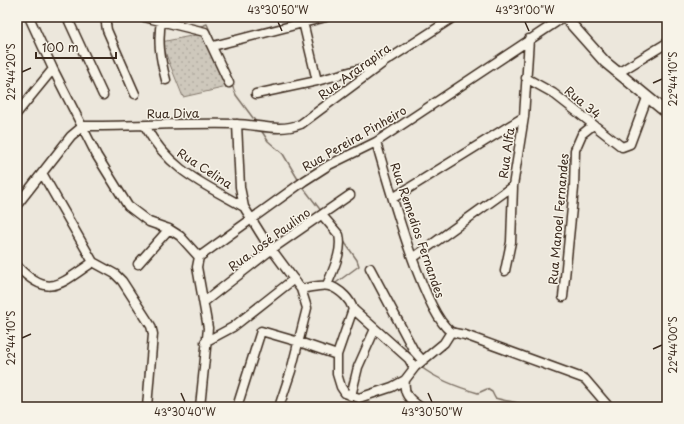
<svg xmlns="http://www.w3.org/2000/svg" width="684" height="424" font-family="'Playpen Sans',sans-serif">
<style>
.park{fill:url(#park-dots);stroke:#84796d}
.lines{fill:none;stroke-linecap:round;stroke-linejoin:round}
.stream{stroke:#7c7064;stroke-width:1.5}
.minor-casing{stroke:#3b2a1e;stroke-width:11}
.major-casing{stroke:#3b2a1e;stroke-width:13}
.minor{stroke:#f7f3e8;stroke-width:8}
.major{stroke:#f7f3e8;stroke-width:10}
.ticks{fill:none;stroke:#3b2a1e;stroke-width:1.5}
.labels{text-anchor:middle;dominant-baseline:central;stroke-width:3;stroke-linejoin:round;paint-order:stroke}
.street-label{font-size:12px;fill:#3b2a1e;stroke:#f7f3e8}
.neatline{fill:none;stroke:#3b2a1e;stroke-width:1.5}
.ticks-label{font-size:10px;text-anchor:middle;fill:#3b2a1e}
</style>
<defs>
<pattern id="park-dots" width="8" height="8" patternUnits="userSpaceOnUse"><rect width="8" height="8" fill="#cec8bc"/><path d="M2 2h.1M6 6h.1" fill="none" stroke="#b2aca1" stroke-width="1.8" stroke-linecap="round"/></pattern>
</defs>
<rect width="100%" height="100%" fill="#ece7dc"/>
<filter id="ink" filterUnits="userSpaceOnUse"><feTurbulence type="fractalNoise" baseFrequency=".025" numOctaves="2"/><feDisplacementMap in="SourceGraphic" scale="8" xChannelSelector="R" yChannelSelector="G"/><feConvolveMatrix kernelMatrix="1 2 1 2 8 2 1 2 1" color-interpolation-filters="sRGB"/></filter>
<g filter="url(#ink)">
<path class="park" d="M 201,34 L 227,87 L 183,97 L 161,42 Z"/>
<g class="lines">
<path class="stream" d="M 199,27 L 207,24 L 215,43
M 232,85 L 236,95 L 256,122
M 261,130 L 268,141 L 283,154 L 299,181
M 302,186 L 322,212
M 333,285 L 359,266 L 357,260 L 343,240
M 354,316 L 371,331
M 421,367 C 438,380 457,387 478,393 L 487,389 L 492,392 L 495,398 C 507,402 519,401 529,407"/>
<g class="minor-casing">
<path id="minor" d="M 29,17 L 53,69 L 97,156 L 128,206 L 149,222 L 169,229 L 180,236 L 199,257
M 67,17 L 103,95
M 105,17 L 107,30 L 135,94
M 144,17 L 205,32 L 229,83
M 162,17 C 157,39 160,58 166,80
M 303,22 L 317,81
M 213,46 L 326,17
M 618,73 L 667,43
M 526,78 L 553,93 L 622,147 L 630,144 L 647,98
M 256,94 L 317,81 L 378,64
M 17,113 L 53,69
M 237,124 L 240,187 L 244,207 L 264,239 L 301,289 L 307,308 L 291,371 L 279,407
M 83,126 C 133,126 184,123 235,124 C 258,124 278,133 301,124 L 383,63 L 454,17
M 145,126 C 169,170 202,183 244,207
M 376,142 C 387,179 423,312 450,331 C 453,333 460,334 465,335 L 585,379 L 609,407
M 42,173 L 93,262
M 393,198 L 524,117
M 17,205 L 71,136 L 83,126
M 322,215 L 339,235 C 343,251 333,270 327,285
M 199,257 L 304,181 L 329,165 L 376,142 L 564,17
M 199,257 L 197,267 L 208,328 L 200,407
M 413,258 L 513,186
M 93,262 L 115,274 L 122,281 L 151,326 L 153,334 L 147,407
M 138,264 L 169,229
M 17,266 C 49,300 60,284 93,262
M 370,268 L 414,351 L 422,360
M 505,271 L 511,242 L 513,186 L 524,117 L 529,39
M 301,289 C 321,286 329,280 345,296 C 349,300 351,303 353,309 L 337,355 L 337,374 L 341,387 L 345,393 L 359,398 L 392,387 L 405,380 L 415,367 L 444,343 L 451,332
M 563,297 L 574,188 L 575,150 L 582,134 L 592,126
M 204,302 L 272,249 L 350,195
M 353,309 L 409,359 L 414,368
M 205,342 L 233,327 L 294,279
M 405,380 C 403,394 409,399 420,407
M 351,396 L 358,367 L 375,329
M 237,407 L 261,331 L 299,342 L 337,355"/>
</g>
<g class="major-casing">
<path id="major" d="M 565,17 L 605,62 L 667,113"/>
</g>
<use href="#minor" class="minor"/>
<use href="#major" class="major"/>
</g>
</g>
<path class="ticks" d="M 278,22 L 282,31M 525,22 L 529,31M 22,72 L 31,68M 653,83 L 662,79M 22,338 L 31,334M 653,349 L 662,345M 181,393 L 185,402M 428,393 L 432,402"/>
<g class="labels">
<g class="street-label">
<text transform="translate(354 71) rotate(-36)">Rua Ararapira</text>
<text transform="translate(583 102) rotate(40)">Rua 34</text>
<text transform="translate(173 113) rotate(-1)">Rua Diva</text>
<text transform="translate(354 138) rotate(-30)">Rua Pereira Pinheiro</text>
<text transform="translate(506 153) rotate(-82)">Rua Alfa</text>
<text transform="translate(205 168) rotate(33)">Rua Celina</text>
<text transform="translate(558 219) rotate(-85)">Rua Manoel Fernandes</text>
<text transform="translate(418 230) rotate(71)">Rua Remedios Fernandes</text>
<text transform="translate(269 239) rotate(-36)">Rua José Paulino</text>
</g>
</g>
<rect width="684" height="424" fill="none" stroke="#f7f3e8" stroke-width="44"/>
<path d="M36 52v6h80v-6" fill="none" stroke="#3b2a1e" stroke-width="2"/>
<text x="42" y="52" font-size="12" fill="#3b2a1e" stroke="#f7f3e8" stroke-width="3" paint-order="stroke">100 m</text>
<rect x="22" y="22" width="640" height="380" class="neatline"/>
<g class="ticks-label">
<text x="278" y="14">43°30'50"W</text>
<text x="525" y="14">43°31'00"W</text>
<text transform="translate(11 72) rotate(-90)" y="4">22°44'20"S</text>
<text transform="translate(673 79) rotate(-90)" y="4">22°44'10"S</text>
<text transform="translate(11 338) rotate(-90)" y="4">22°44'10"S</text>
<text transform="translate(673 345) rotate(-90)" y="4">22°44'00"S</text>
<text x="185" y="416">43°30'40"W</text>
<text x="432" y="416">43°30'50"W</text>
</g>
</svg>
